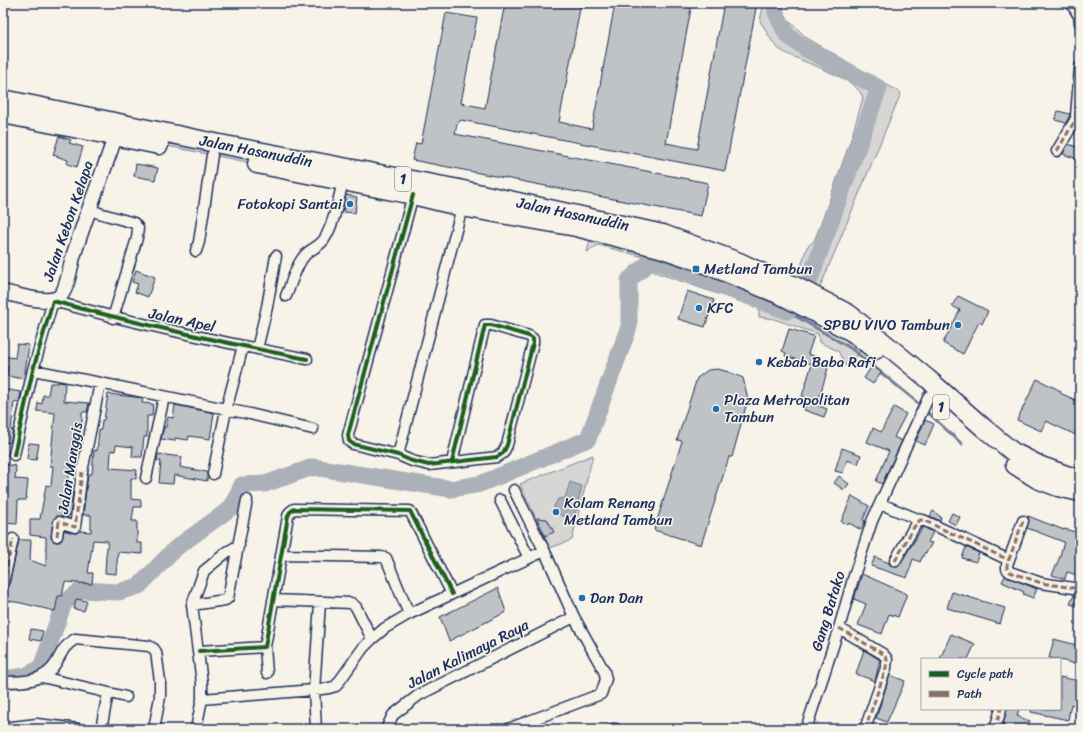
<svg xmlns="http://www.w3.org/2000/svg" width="1083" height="732" font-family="Sriracha,sans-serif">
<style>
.green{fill:#d7d6d4;stroke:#798299}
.water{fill:#acb0b9;stroke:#727c95}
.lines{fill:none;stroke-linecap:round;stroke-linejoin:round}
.stream{stroke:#727c95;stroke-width:3}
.river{stroke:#acb0b9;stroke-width:17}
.building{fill:#c0c3c5;stroke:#1b2f5e}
.street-casing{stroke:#1b2f5e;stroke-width:13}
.secondary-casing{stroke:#1b2f5e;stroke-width:17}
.highway-casing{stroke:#1b2f5e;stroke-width:21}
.street{stroke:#f7f3e8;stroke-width:10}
.secondary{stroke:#f7f3e8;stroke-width:14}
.highway{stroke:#f7f3e8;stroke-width:18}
.quiet{stroke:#8d6e63;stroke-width:3;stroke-dasharray:6 3;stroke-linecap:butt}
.cycleway-casing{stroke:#f7f3e8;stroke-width:6}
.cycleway{stroke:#1b5e20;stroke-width:4}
.poi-dot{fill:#1f6fb2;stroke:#f7f3e8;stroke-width:1.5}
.labels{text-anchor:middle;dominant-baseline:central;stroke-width:3;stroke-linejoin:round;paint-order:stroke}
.shield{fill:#f7f3e8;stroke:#5d6a87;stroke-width:1}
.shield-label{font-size:14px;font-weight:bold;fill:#1b2f5e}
.street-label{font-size:15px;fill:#1b2f5e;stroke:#f7f3e8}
.poi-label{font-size:15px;fill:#1b2f5e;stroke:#f7f3e8;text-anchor:start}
</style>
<rect width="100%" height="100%" fill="#f7f3e8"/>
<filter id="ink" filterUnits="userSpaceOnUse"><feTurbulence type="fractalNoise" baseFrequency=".025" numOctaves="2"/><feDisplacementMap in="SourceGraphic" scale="8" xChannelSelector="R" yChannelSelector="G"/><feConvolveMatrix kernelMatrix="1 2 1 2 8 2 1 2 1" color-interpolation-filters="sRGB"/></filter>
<g filter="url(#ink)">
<path class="green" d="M 764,3 L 783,3 L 783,15 L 807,38 L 901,93 L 816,297 L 795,286 L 807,247 L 814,241 L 820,226 L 851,139 L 863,98 C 857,76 799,63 779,49 C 773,45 765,28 760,21 Z
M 119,131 L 550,209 L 746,287 L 741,302 L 643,268 L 644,257 L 598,245 L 587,252 L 592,231 L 127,138 Z
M 766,289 L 867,343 L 847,368 L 838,351 L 819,342 L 818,334 L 774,319 L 759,317 L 759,303 Z
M 593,455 L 572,540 L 550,548 L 520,484 Z"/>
<path class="water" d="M 570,482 L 582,486 L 574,519 L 560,515 L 555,512 L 554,506 L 558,499 L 565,498 Z"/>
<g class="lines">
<path class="stream" d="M 787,311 L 852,349 L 911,397 L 962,444"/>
<path class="river" d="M 3,679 L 25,676 L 41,668 L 64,603 L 81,590 L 118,592 L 139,586 L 176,548 L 231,508 L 242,485 L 265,484 L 313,467 L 451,489 L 480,484 L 588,439 L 629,327 L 629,280 L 652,260 L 787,311 L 797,305 L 810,279 L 879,88 L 806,49 L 787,35 L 776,13 L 775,3"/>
</g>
<path class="building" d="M 505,3 L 581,3 L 559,122 L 592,129 L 615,3 L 692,3 L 666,143 L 697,149 L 724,3 L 757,3 L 725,171 L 461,120 L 457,124 L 455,134 L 708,183 L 701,216 L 412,160 L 416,143 L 421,144 L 446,13 L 477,18 L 461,103 L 485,108 Z
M 1058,111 L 1070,114 L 1066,123 L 1055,120 Z
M 59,136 L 71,140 L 69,143 L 83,147 L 77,167 L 67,164 L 68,160 L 53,155 Z
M 1068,144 L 1080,148 L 1077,159 L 1063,154 Z
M 136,164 L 158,168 L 155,180 L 134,176 Z
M 346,195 L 357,197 L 355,213 L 343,212 Z
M 136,270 L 155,277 L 148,297 L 135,292 L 138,284 L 132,282 Z
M 687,291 L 714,300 L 705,327 L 678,319 Z
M 958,296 L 988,311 L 982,324 L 979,322 L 963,354 L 943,343 L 960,310 L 952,306 Z
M 789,329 L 814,336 L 808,354 L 822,359 L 819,366 L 828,368 L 817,405 L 827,409 L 824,417 L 804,410 L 808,398 L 802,396 L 812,364 L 785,356 L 786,353 L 782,351 Z
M 17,344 L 29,345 L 24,379 L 7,376 L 8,367 L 3,366 L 3,356 L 15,358 Z
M 872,366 L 881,372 L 873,384 L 864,378 Z
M 718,369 L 729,372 L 743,378 L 748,399 L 732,457 L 729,457 L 701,545 L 654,530 L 682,441 L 677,440 L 697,378 L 708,370 Z
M 1037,379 L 1061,391 L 1060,393 L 1080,402 L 1080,437 L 1046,421 L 1041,431 L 1017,420 Z
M 58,382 L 65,383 L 64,401 L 89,403 L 87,412 L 82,412 L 82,429 L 76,430 L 72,449 L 66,497 L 73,492 L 70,515 L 68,515 L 68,518 L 57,516 L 53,521 L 51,538 L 56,542 L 59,542 L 62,540 L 64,530 L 73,533 L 77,533 L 80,531 L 91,532 L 91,515 L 83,515 L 88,474 L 92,474 L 94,450 L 97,451 L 99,430 L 101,430 L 102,420 L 104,420 L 108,394 L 143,398 L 142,403 L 153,404 L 152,416 L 147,416 L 147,437 L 144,437 L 142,457 L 132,457 L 133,447 L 116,445 L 115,451 L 111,450 L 110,468 L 137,470 L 136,479 L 131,478 L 131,499 L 141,500 L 141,507 L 134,507 L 132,521 L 137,521 L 137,543 L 142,543 L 142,554 L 118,552 L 116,574 L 105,573 L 106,555 L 108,541 L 93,540 L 88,573 L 93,573 L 92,584 L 65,582 L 62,596 L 58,596 L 55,611 L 21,603 L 3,600 L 3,590 L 7,589 L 9,585 L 19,540 L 31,540 L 30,560 L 46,566 L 46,537 L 30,535 L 30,519 L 40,519 L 46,485 L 51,486 L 53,466 L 50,466 L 55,413 L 37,411 L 38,403 L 42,404 L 43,395 L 48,395 L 50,383 L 58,383 Z
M 3,389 L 21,392 L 19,403 L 14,402 L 11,430 L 13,430 L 10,443 L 3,442 L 3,426 L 6,401 L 3,401 Z
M 175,405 L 214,413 L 210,439 L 189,436 L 188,440 L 175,438 L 175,441 L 161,439 L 164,427 L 166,427 L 168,417 L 173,418 Z
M 894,407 L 906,414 L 894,437 L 902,441 L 882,484 L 876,481 L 889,451 L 867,442 L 873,428 L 881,432 Z
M 925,420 L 934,424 L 925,445 L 916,441 Z
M 29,443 L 39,444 L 36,460 L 27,459 Z
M 842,448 L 861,455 L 858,464 L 847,460 L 843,473 L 835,471 Z
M 158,454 L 182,457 L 180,467 L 207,472 L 207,481 L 174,475 L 173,484 L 159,483 L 161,461 L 157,461 Z
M 3,464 L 16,466 L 15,479 L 28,480 L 26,500 L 18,500 L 17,524 L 3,523 Z
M 839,476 L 849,484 L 844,490 L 834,483 Z
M 852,496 L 869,506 L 863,520 L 865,521 L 861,530 L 849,523 L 848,525 L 841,522 Z
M 933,511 L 941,517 L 940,521 L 930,516 Z
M 952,513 L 960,517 L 956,525 L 948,521 Z
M 1028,516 L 1064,530 L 1064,529 L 1080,533 L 1080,576 L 1067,572 L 1065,579 L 1052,575 L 1059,559 L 1064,542 L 1027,528 L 1029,520 Z
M 537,518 L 547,519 L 554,532 L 545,536 Z
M 923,527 L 933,532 L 928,542 L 932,543 L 926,553 L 925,552 L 920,562 L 913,559 L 907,578 L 871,566 L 875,557 L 889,563 L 892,567 L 898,567 Z
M 966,547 L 979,553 L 976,562 L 962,558 Z
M 862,574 L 907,594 L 898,617 L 889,614 L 882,634 L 858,625 L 866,604 L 854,599 Z
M 1005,576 L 1037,589 L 1033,598 L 1023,594 L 1024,592 L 1002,582 Z
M 498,588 L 506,612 L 449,641 L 440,617 Z
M 952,592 L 1005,608 L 1000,624 L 947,608 Z
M 1074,595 L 1080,595 L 1080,607 L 1070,604 Z
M 76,599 L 87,601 L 84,611 L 74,609 Z
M 31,629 L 43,631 L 41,641 L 29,639 Z
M 951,634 L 975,644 L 968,659 L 940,659 Z
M 1054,639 L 1080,646 L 1080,665 L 1060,660 L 1060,659 L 1049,658 Z
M 864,650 L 880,660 L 875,681 L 856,674 Z
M 890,675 L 905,681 L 887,722 L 876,718 Z
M 1060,677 L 1079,681 L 1074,705 L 1071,704 L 1068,720 L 1031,712 L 1031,709 L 1060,709 Z
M 1007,709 L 1019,709 L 1017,716 L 1030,721 L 1027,729 L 1002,729 Z"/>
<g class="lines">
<g class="street-casing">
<path id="street" d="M 1071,3 L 1079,16 L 1080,23
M 1080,67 L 1076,116 L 1080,118
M 1057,151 L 1077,117
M 413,195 L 348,435 L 349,441 L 353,444 L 398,455 L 412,461 L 429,465 L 497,457 L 503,453 L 507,445 L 533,343 L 533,339 L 529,336 L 491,325 L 485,325 L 452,462
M 89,209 L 99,213 L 134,223 L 138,228 L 137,238 L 113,318
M 196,251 L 199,242 L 212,155
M 286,296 C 292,282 296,264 306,254 C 312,248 321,246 325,238 C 335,221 338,200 343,182
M 257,349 L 267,307 L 276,256
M 33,370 L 100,383 L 250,414 L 313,429
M 14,455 L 33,370 L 53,301 C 137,324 221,342 307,359
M 398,455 L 462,207
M 213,474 L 226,410 L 243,346
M 146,478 L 164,397
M 500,500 L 529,558
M 881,504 L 920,520
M 1023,521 L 1007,565 L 1007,569 L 1010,572 L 1041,583 L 1080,589
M 57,536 L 59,522 L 75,527 L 82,472 L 100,383
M 281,555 L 381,557 L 386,558 L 409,614
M 895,561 L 914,527 L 920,520 L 923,520 L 1009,560
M 3,584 L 13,539
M 273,600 L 351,603 L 356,607 L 372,639
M 192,605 L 225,600 L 228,598 L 247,500
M 839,628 L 883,654 L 887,659 L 886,668 L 865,729
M 265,647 L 267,673
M 199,651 L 265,647 L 288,516 L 290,512 L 294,509 L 410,511 L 452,594
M 42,677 L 126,697
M 3,682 C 23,682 45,682 56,663 C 63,651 63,647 75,639 L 149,646 L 154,649 L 156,652 L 160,681 L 160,697 L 154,729
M 202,699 L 314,690 L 329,688 L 336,686 L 363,648 L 372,639 L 385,628 L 409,614 L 544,551
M 3,728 L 37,724 L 79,729
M 101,729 L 108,693
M 196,729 L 202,699 L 202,683 L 192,605 L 204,571 L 227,552 L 239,545
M 316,729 L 314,690 L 320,603
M 386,729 L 393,715 L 419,695 L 574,617
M 508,729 L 601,694 L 606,679 L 604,671 L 574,617 L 546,554 L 514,490
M 612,729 L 616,729
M 806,729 L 839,628 L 853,579 L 872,521 L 929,396
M 995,729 L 1001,709"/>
</g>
<g class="secondary-casing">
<path id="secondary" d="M 3,292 C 15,295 49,305 59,297 C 67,291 70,268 73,257 C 86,214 104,172 118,128"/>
</g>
<g class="highway-casing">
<path id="highway" d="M 3,99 L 225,145 L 454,188 L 663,234 L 739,262 L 771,277 L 795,286 L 849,314 L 928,379 L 985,429 L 1013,452 L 1041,466 L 1080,480
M 3,114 L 159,145
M 257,164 L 413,195 L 462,207 L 576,227 L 660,248 L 698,261 L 783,296 L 852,332 L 875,350
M 1015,465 L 1037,479 L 1058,487 L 1080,492"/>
</g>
<use href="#street" class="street"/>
<use href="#secondary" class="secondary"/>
<use href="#highway" class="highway"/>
<path class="quiet" d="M 1071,3 L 1079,16 L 1080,23
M 1080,67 L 1076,116 L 1080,118
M 1057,151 L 1077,117
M 1023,521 L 1007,565 L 1007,569 L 1010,572 L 1041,583 L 1080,589
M 57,536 L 59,522 L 75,527 L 82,472
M 895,561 L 914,527 L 920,520 L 923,520 L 1009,560
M 3,584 L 13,539
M 839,628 L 883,654 L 887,659 L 886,668 L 865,729
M 995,729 L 1001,709"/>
<g class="cycleway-casing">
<path id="cycleway" d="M 413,195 L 348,435 L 349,441 L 353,444 L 398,455 L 412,461 L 429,465 L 497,457 L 503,453 L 507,445 L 533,343 L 533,339 L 529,336 L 491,325 L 485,325 L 452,462
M 14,455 L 33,370 L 53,301 C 137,324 221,342 307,359
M 199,651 L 265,647 L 288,516 L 290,512 L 294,509 L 410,511 L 452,594"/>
</g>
<use href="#cycleway" class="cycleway"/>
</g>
</g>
<g class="poi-dot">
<circle cx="350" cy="204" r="4"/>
<rect x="692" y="265" width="8" height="8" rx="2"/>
<circle cx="699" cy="308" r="4"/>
<circle cx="958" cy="325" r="4"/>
<circle cx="759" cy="362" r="4"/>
<circle cx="716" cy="409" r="4"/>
<circle cx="556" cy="512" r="4"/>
<circle cx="582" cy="598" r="4"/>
</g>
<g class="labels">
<g class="shield">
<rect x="395" y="167" width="16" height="24" rx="3"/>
<rect x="933" y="395" width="16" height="24" rx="3"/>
</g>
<g class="shield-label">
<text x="403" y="179">1</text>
<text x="941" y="407">1</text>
</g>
<g class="street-label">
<text transform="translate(256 151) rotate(11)">Jalan Hasanuddin</text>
<text transform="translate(573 214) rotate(12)">Jalan Hasanuddin</text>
<text transform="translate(68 221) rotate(-71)">Jalan Kebon Kelapa</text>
<text transform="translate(182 320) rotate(12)">Jalan Apel</text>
<text transform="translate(70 468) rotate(-81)">Jalan Manggis</text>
<text transform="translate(828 611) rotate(-73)">Gang Batako</text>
<text transform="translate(468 654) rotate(-27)">Jalan Kalimaya Raya</text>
</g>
<g class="poi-label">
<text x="342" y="204" text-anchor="end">Fotokopi Santai</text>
<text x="704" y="269">Metland Tambun</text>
<text x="707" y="308">KFC</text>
<text x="950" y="325" text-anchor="end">SPBU VIVO Tambun</text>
<text x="767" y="362">Kebab Baba Rafi</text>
<text x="724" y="400">Plaza Metropolitan<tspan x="724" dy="17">Tambun</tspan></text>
<text x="564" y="503">Kolam Renang<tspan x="564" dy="17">Metland Tambun</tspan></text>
<text x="590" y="598">Dan Dan</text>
</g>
</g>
<rect width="1083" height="732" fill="none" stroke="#f7f3e8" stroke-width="16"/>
<rect x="8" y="8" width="1067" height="716" fill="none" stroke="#1b2f5e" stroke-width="1.5" filter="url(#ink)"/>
<rect x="921" y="658" width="140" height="52" fill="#f7f3e8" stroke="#9fa5b1"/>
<rect x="929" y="671" width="20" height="6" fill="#1b5e20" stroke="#9fa5b1"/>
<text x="957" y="678" font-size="12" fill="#1b2f5e">Cycle path</text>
<rect x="929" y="691" width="20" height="6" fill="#8d6e63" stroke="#9fa5b1"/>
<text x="957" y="698" font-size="12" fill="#1b2f5e">Path</text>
</svg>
